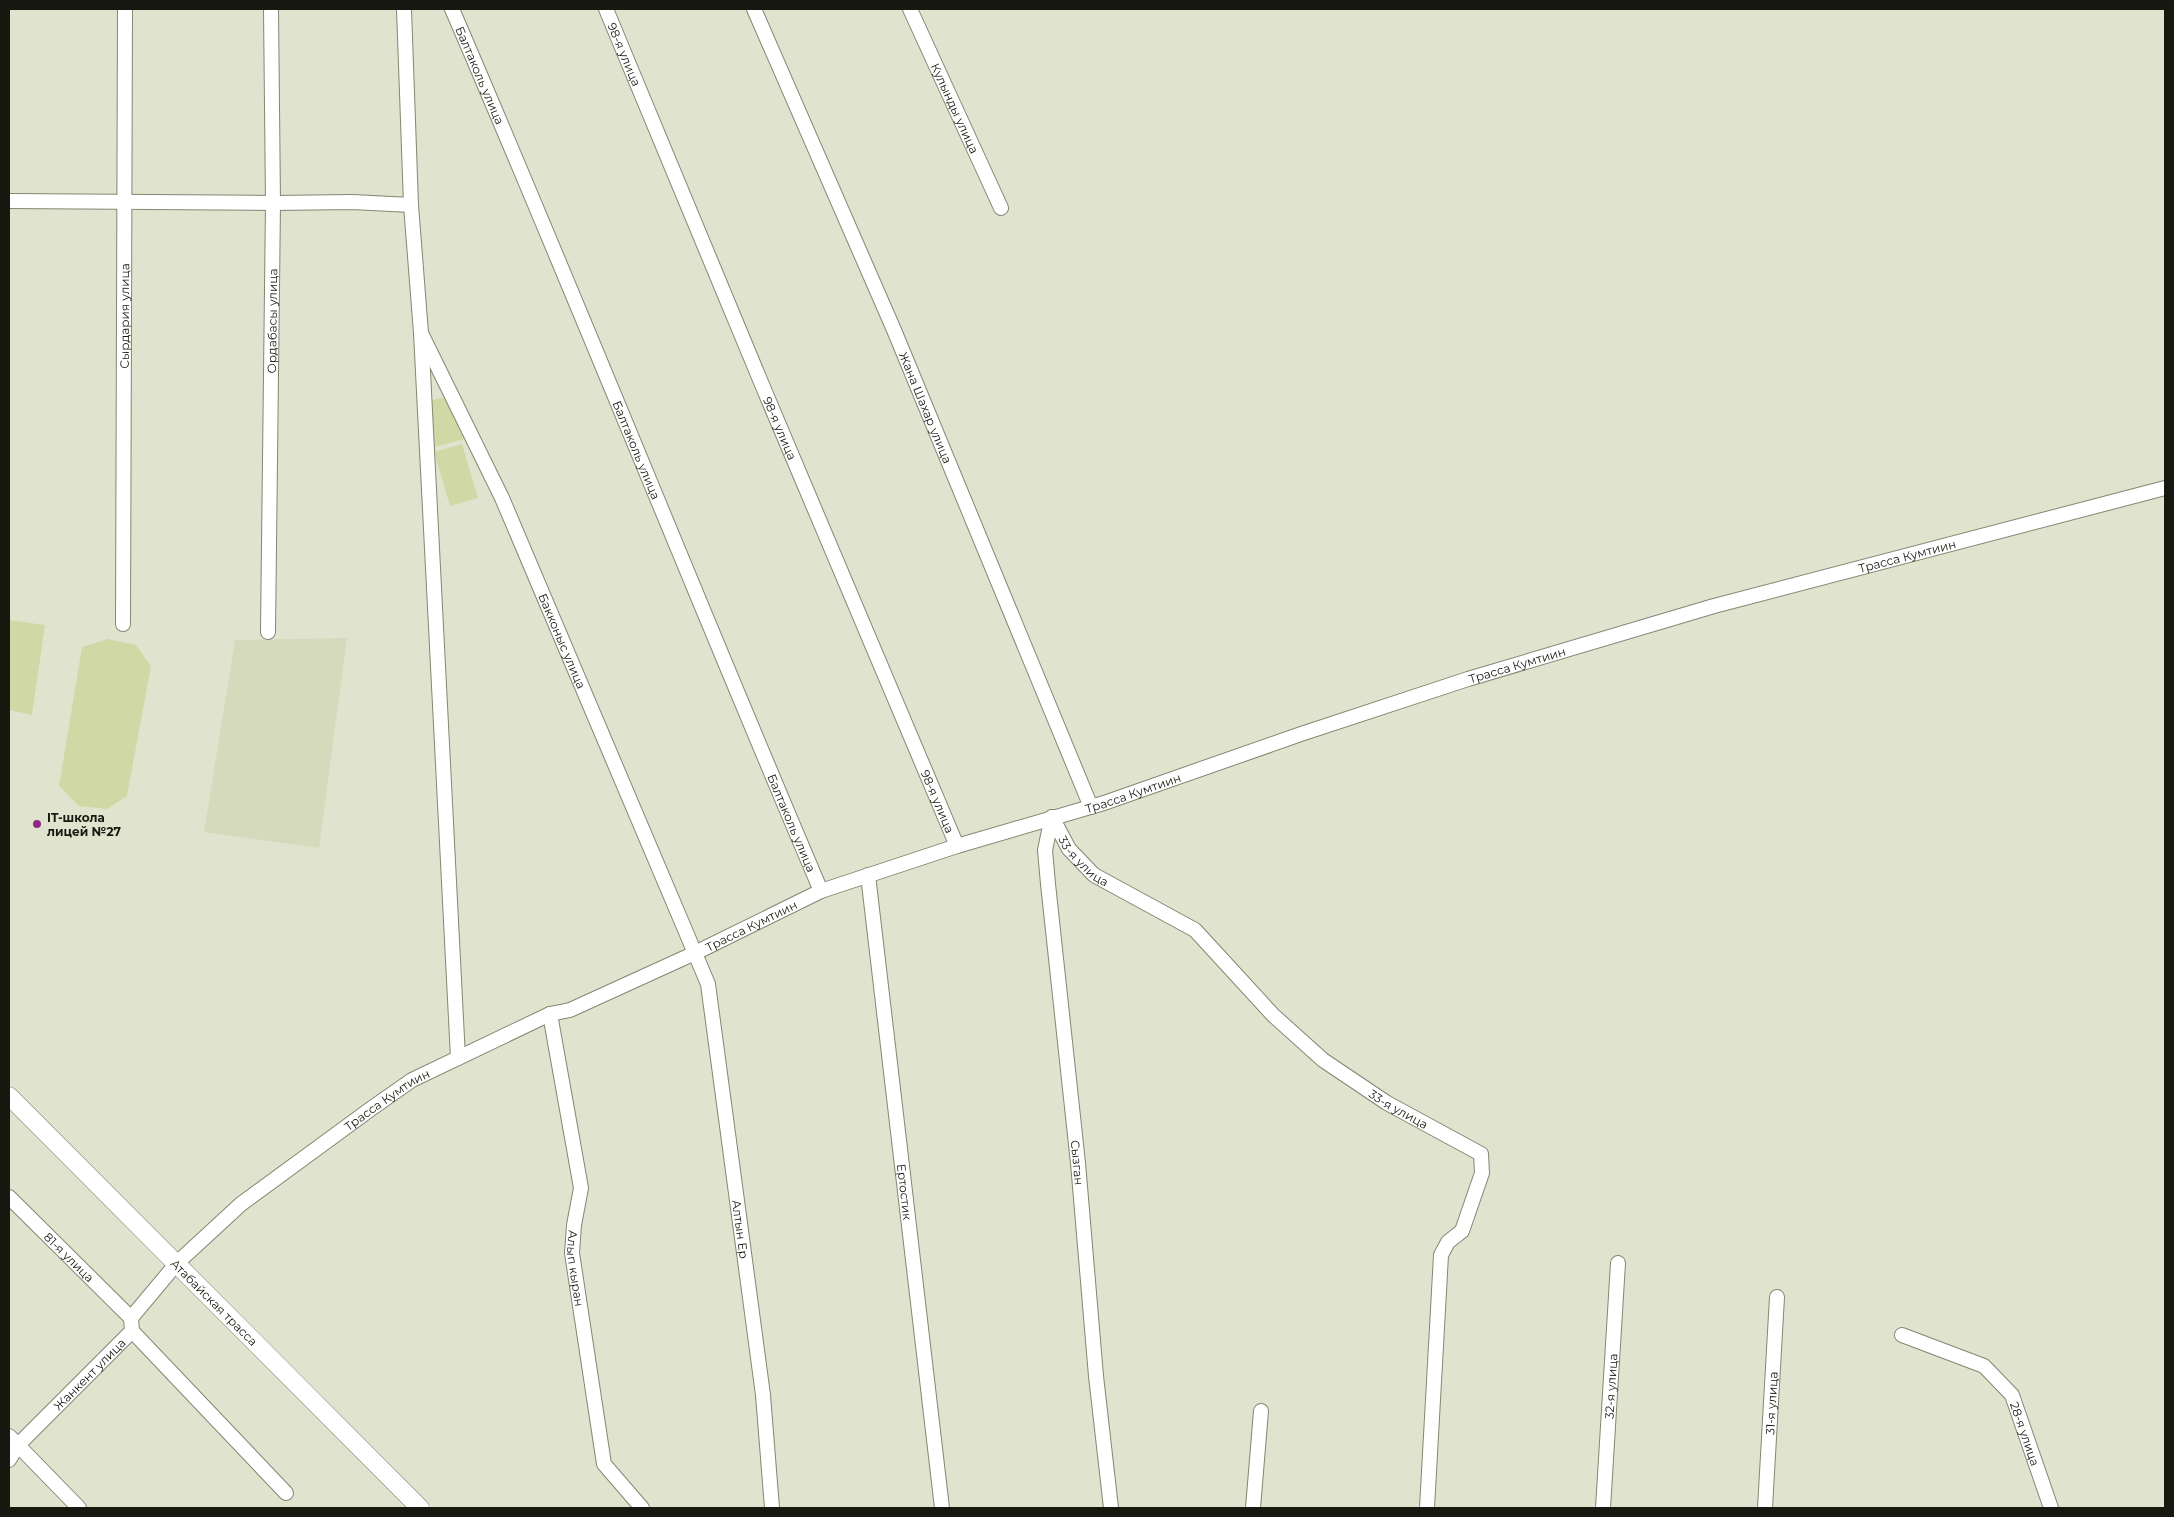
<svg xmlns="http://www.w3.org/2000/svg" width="2174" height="1517" font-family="Montserrat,sans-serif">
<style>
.built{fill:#d5dabd}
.green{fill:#d0d9a6}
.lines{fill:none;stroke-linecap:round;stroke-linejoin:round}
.minor-casing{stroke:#838773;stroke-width:16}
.major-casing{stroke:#838773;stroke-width:19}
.minor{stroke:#fff;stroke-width:14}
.major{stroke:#fff;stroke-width:18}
.poi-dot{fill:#922586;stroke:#e0e4ce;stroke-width:2}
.labels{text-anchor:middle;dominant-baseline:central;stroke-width:5;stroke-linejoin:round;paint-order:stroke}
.street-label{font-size:12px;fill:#171810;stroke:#e0e4ce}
.poi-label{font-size:12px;font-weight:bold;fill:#171810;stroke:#e0e4ce;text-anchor:start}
</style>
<rect width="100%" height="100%" fill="#e0e4ce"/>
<path class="built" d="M 347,638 L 319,848 L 204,832 L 235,640 Z"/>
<path class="green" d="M 446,397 L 465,439 L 431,448 L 428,401 Z
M 462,444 L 478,498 L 450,506 L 434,452 Z
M 9,620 L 45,625 L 32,715 L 9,710 Z
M 108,639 L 136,645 L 151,666 L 127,796 L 107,809 L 79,806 L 59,786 L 82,647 Z"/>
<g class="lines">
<g class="minor-casing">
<g id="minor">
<path d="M 404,9 L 411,205 L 421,333 L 458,1058"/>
<path id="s1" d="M 452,9 C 578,301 696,598 821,891"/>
<path id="s2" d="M 606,9 L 763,387 L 957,846"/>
<path id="s3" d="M 754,9 L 894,330 L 1091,807"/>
<path id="s4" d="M 910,9 L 1001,208"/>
<path d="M 9,201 L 273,203 L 352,202 L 411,205"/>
<path id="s5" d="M 421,333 L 502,498 L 708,984 L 763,1395 L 772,1508"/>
<path id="s6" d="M 123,624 L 125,9"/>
<path id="s7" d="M 268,632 L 273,203 L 271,9"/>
<path id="s8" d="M 1052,817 L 1069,849 L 1094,875 L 1195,930 L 1273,1015 L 1323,1060 L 1387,1103 L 1481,1154 L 1482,1173 L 1462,1231 L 1448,1242 L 1441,1255 L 1427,1508"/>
<path id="s9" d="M 1052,817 L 1045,850 L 1048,884 L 1078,1163 L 1096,1376 L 1111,1508"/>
<path id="s10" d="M 868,875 L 942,1508"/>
<path id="s11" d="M 550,1014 L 581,1188 L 574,1225 L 572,1253 L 604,1464 L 642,1508"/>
<path id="s12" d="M 9,1197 L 131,1318"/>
<path d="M 132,1331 L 286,1493"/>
<path id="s13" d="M 1902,1335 L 1984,1366 L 2012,1395 L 2051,1508"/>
<path d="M 9,1436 L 79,1508"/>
<path id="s14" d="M 9,1460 L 18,1445 L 132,1331 L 131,1318 L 177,1263 L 241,1204 L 372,1108 L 412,1080 L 550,1014 L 570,1010 L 695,953 L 821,891 L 957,846 L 1104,803 L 1301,734 L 1468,679 L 1714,606 L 2165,488"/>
<path d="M 1253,1508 L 1261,1411"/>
<path id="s15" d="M 1603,1508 L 1618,1263"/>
<path id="s16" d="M 1765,1508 L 1777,1297"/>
</g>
</g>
<g class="major-casing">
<g id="major">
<path id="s17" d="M 9,1096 L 420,1508"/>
</g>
</g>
<use href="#minor" class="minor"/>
<use href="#major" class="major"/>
</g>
<circle class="poi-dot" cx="37" cy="824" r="5"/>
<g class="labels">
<g class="street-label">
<text stroke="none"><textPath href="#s2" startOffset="49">98-я улица</textPath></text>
<text stroke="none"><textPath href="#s1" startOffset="72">Балтаколь улица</textPath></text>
<text stroke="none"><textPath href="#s4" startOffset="109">Кулынды улица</textPath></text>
<text stroke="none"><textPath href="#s6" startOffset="308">Сырдария улица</textPath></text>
<text stroke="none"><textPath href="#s7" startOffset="311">Ордабасы улица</textPath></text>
<text stroke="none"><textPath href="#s3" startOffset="434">Жана Шахар улица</textPath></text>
<text stroke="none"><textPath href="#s2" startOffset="454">98-я улица</textPath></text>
<text stroke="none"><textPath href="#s1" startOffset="478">Балтаколь улица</textPath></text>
<text stroke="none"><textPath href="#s14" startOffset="2150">Трасса Кумтиин</textPath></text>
<text stroke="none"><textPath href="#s5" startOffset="339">Бакконыс улица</textPath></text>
<text stroke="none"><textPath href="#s14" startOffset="1745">Трасса Кумтиин</textPath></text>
<text stroke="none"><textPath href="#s14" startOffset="1340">Трасса Кумтиин</textPath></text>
<text stroke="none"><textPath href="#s2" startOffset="859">98-я улица</textPath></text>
<text stroke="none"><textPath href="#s1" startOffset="882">Балтаколь улица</textPath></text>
<text stroke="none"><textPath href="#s8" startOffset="55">33-я улица</textPath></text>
<text stroke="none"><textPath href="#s14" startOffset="935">Трасса Кумтиин</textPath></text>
<text stroke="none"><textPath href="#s14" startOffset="530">Трасса Кумтиин</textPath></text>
<text stroke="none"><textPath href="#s8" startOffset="460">33-я улица</textPath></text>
<text stroke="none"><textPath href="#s9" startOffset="348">Сызган</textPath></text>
<text stroke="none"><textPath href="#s10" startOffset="319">Ертостик</textPath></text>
<text stroke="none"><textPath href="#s5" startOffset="959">Алтын Ер</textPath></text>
<text stroke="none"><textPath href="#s12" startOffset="85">81-я улица</textPath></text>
<text stroke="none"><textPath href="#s11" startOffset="258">Алып кыран</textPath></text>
<text stroke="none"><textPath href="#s17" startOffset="291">Атабайская трасса</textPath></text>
<text stroke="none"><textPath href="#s14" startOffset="118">Жанкент улица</textPath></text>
<text stroke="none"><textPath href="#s15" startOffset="122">32-я улица</textPath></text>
<text stroke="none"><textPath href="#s16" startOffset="105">31-я улица</textPath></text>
<text stroke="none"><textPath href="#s13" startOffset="169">28-я улица</textPath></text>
</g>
<g class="poi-label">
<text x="47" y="817">IT-школа<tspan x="47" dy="14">лицей №27</tspan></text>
</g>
</g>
<rect width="2174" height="1517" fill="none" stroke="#171810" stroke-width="20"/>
</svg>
